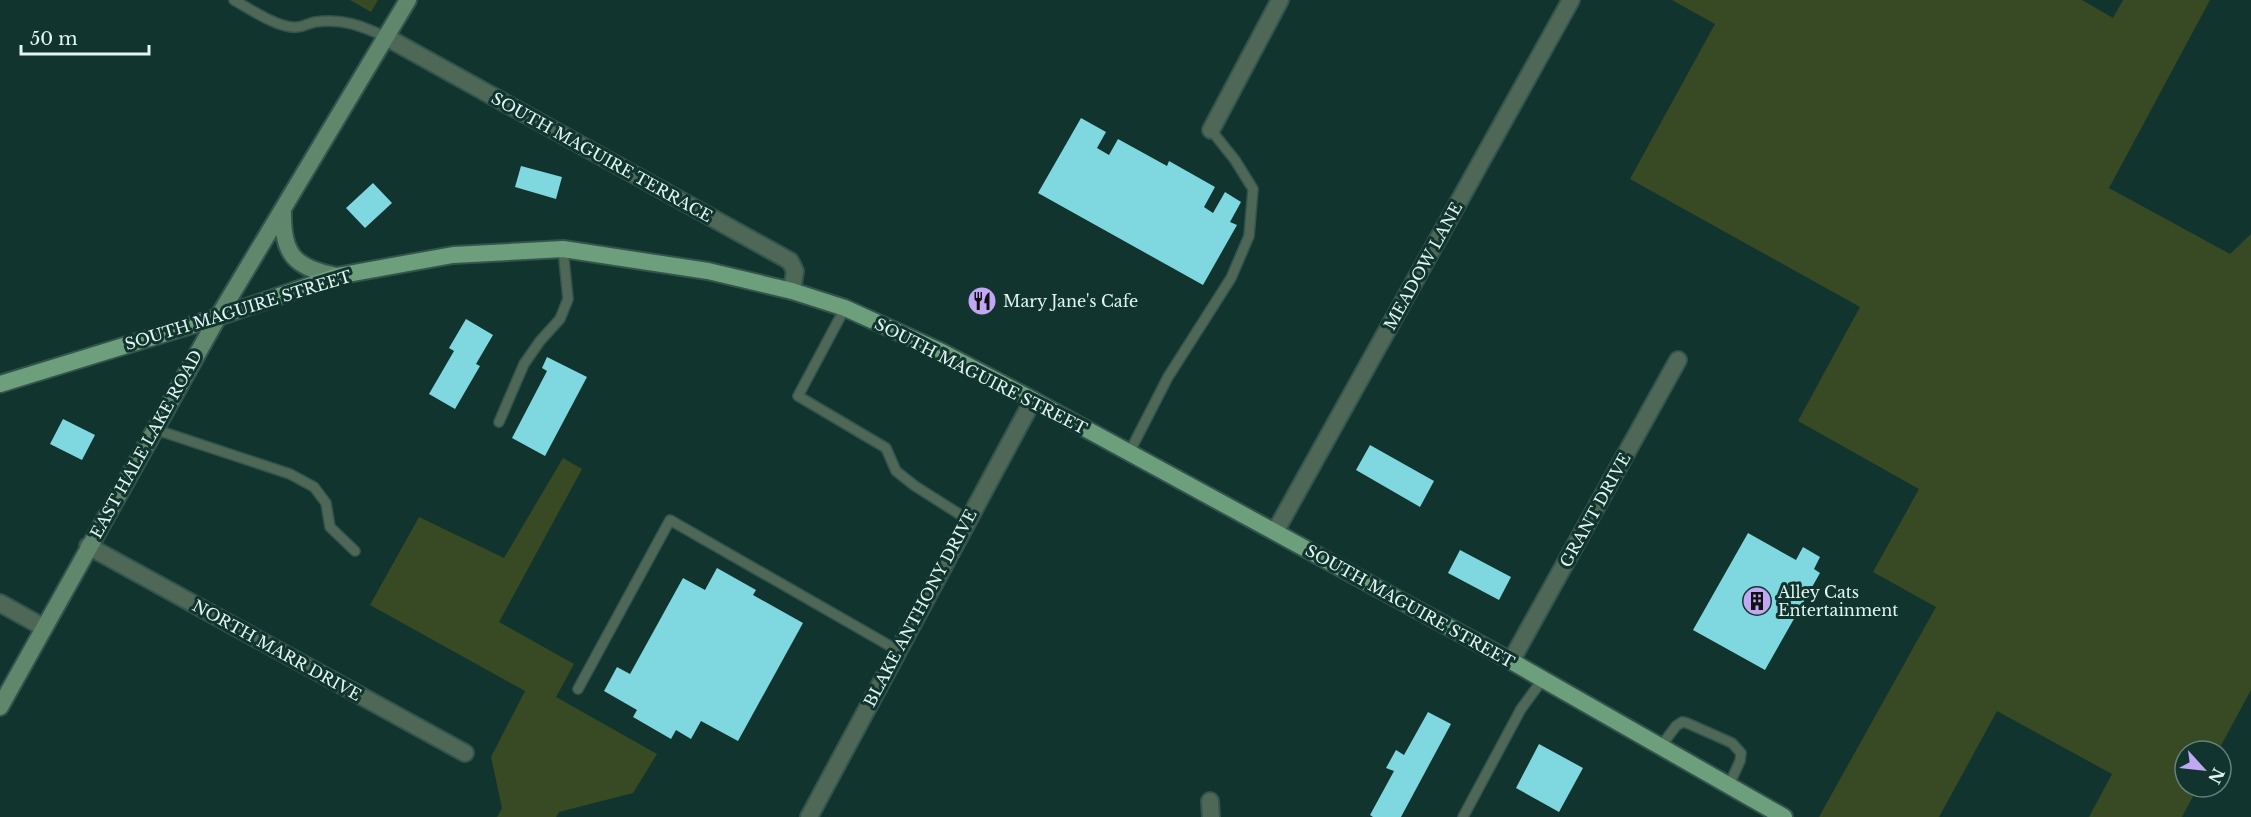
<svg xmlns="http://www.w3.org/2000/svg" width="2251" height="817" font-family="'Libre Baskerville',serif">
<style>
.green{fill:#374a24}
.building{fill:#7fd7df}
.lines{fill:none;stroke-linecap:round;stroke-linejoin:round}
.service-casing{stroke:#32544d;stroke-width:12}
.minor-casing{stroke:#32544d;stroke-width:20}
.secondary-casing{stroke:#32544d;stroke-width:20}
.primary-casing{stroke:#32544d;stroke-width:20}
.service{stroke:#4f6756;stroke-width:9}
.minor{stroke:#4f6756;stroke-width:16}
.secondary{stroke:#60866c;stroke-width:16}
.primary{stroke:#6d9f7d;stroke-width:16}
.labels{text-anchor:middle;dominant-baseline:central;stroke-width:6;stroke-linejoin:round;paint-order:stroke}
.street-label{font-size:16px;fill:#e2f5f0;stroke:#11352e}
.poi-label{font-size:16px;fill:#e2f5f0;stroke:#11352e;text-anchor:start}
</style>
<rect width="100%" height="100%" fill="#11352e"/>
<path class="green" d="M 350,0 L 378,0 L 371,12 Z
M 1672,0 L 2082,0 L 2113,18 L 2123,0 L 2210,0 L 2109,188 L 2230,254 L 2251,234 L 2251,690 L 2218,751 L 2185,751 L 2185,787 L 2198,787 L 2182,817 L 2089,817 L 2112,774 L 1997,711 L 1939,817 L 1819,817 L 1936,607 L 1873,572 L 1919,489 L 1798,421 L 1860,307 L 1630,179 L 1715,24 Z
M 563,458 L 582,469 L 499,622 L 574,664 L 556,697 L 657,754 L 633,793 L 559,812 L 556,817 L 497,817 L 502,808 L 491,757 L 525,691 L 370,605 L 419,517 L 504,558 Z"/>
<path class="building" d="M 1081,118 L 1106,132 L 1097,148 L 1109,155 L 1118,139 L 1167,166 L 1169,161 L 1215,187 L 1204,207 L 1213,213 L 1225,192 L 1241,202 L 1230,222 L 1237,225 L 1203,285 L 1038,193 Z
M 521,166 L 562,177 L 556,199 L 515,187 Z
M 373,183 L 392,203 L 365,228 L 346,208 Z
M 466,319 L 493,335 L 476,364 L 480,366 L 455,409 L 429,394 L 454,351 L 449,348 Z
M 547,357 L 587,377 L 545,456 L 512,438 L 547,371 L 542,368 Z
M 63,419 L 95,435 L 82,460 L 50,444 Z
M 1370,445 L 1434,481 L 1420,507 L 1356,470 Z
M 1748,533 L 1796,560 L 1803,547 L 1820,557 L 1814,569 L 1820,573 L 1765,670 L 1693,630 Z
M 1460,550 L 1511,577 L 1499,600 L 1448,573 Z
M 717,568 L 756,590 L 753,595 L 803,623 L 738,741 L 701,721 L 691,739 L 676,730 L 671,739 L 633,717 L 637,710 L 604,691 L 617,667 L 630,674 L 683,578 L 705,590 Z
M 1428,712 L 1451,724 L 1401,817 L 1373,817 L 1370,815 L 1394,771 L 1386,768 L 1396,750 L 1404,755 Z
M 1539,744 L 1583,768 L 1559,812 L 1516,788 Z"/>
<g class="lines">
<g class="service-casing">
<path id="service" d="M 234,0 C 250,9 279,29 297,27 C 303,27 309,23 315,22 C 343,18 362,26 386,37
M 845,308 L 798,396 L 886,448 L 896,471 L 915,486 L 967,519
M 499,422 L 524,364 L 540,341 L 560,319 L 568,299 L 563,249
M 154,429 L 290,474 L 314,487 L 326,503 L 330,527 L 355,551
M 1129,453 L 1168,377 L 1231,278 L 1249,236 L 1253,189 L 1235,160 L 1211,130
M 578,689 L 670,520 L 897,650
M 1661,746 L 1676,726 L 1682,722 L 1687,723 L 1732,743 L 1741,753 L 1740,761 L 1729,785
M 1463,817 L 1521,709 L 1543,679"/>
</g>
<g class="minor-casing">
<path id="minor" d="M 386,37 L 790,261 L 795,271 L 792,291
M 1211,130 L 1280,0
M 1275,532 L 1571,0
M 88,546 L 465,753
M 0,603 L 43,627
M 1511,661 L 1678,360
M 1210,801 L 1211,817
M 809,817 L 1033,400"/>
</g>
<g class="secondary-casing">
<path id="secondary" d="M 283,211 C 282,254 294,268 337,276
M 0,707 L 218,317 L 408,0"/>
</g>
<g class="primary-casing">
<path id="primary" d="M 0,384 L 218,317 L 337,276 L 453,255 L 563,249 L 708,271 L 792,291 L 845,308 L 942,352 L 1033,400 L 1511,661 L 1784,817"/>
</g>
<use href="#service" class="service"/>
<use href="#minor" class="minor"/>
<use href="#secondary" class="secondary"/>
<use href="#primary" class="primary"/>
</g>
<defs>
<g id="restaurant-disc" transform="scale(1.5)"><circle r="9.5" fill="#c1a8f3" stroke="#11352e"/><path d="M-5-6h1v4h1v-4h1v4h1v-4h1v5L-1.5 .5V6h-2V.5L-5-1ZM5-6V6H3V1.5H1.5Q1.5-4 5-6Z" fill="#111"/></g>
<g id="building-disc" transform="scale(1.5)"><circle r="9.5" fill="#c1a8f3" stroke="#11352e"/><path d="M-4-6H4V6H1V3H-1V6H-4ZM-2.5-4.3h1.7v1.8h-1.7ZM.8-4.3h1.7v1.8H.8ZM-2.5-1h1.7V.8h-1.7ZM.8-1h1.7V.8H.8Z" fill="#111"/></g>
</defs>
<g fill-rule="evenodd">
<use href="#restaurant-disc" x="982" y="301"/>
<use href="#building-disc" x="1757" y="601"/>
</g>
<g class="labels">
<g class="street-label">
<text transform="translate(602 157) rotate(29)">SOUTH MAGUIRE TERRACE</text>
<text transform="translate(1423 266) rotate(-61)">MEADOW LANE</text>
<text transform="translate(238 310) rotate(-17)">SOUTH MAGUIRE STREET</text>
<text transform="translate(981 376) rotate(27)">SOUTH MAGUIRE STREET</text>
<text transform="translate(146 444) rotate(-61)">EAST HALE LAKE ROAD</text>
<text transform="translate(1595 510) rotate(-61)">GRANT DRIVE</text>
<text transform="translate(1410 606) rotate(29)">SOUTH MAGUIRE STREET</text>
<text transform="translate(920 608) rotate(-62)">BLAKE ANTHONY DRIVE</text>
<text transform="translate(277 650) rotate(29)">NORTH MARR DRIVE</text>
</g>
<g class="poi-label">
<text x="1003" y="301">Mary Jane's Cafe</text>
<text x="1778" y="592">Alley Cats<tspan x="1778" dy="18">Entertainment</tspan></text>
</g>
</g>
<g transform="translate(2203 769) rotate(117)"><circle r="28" fill="#11352e" stroke="#65827c" stroke-width="1.5"/>
<path d="M0-4.5L10 22L0 15L-10 22Z" fill="#c1a8f3"/>
<text y="-9" font-size="16" font-weight="bold" text-anchor="middle" fill="#e2f5f0">N</text>
</g>
<path d="M21 45v9h128v-9" fill="none" stroke="#e2f5f0" stroke-width="3"/>
<text x="30" y="45" font-size="18" fill="#e2f5f0" stroke="#11352e" stroke-width="4.5" paint-order="stroke">50 m</text>
</svg>
